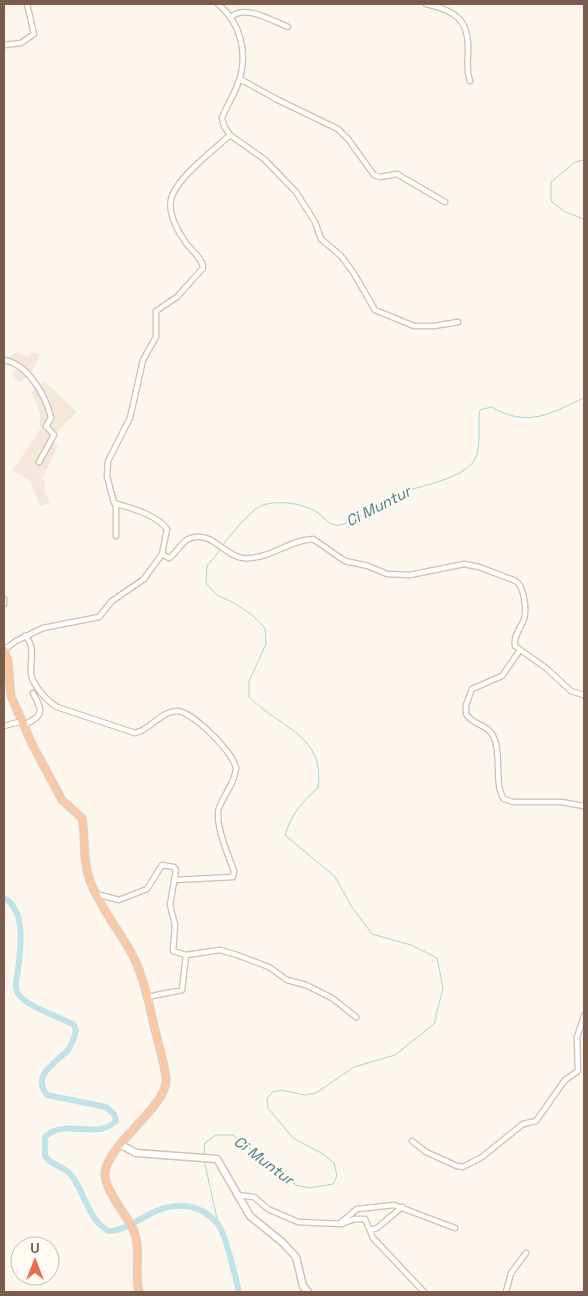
<svg xmlns="http://www.w3.org/2000/svg" width="588" height="1296" font-family="'Space Grotesk',sans-serif">
<style>
.residential{fill:#f5e8da}
.lines{fill:none;stroke-linecap:round;stroke-linejoin:round}
.stream{stroke:#a5d3da;stroke-width:1}
.river{stroke:#bfe3e8;stroke-width:6}
.minor-casing{stroke:#d1beb0;stroke-width:7}
.secondary-casing{stroke:#d6c0b0;stroke-width:9}
.trunk-casing{stroke:#dad1cd;stroke-width:9}
.minor{stroke:#fff;stroke-width:4.5}
.secondary{stroke:#fff;stroke-width:6}
.trunk{stroke:#f9c8a4;stroke-width:7}
.labels{text-anchor:middle;dominant-baseline:central;stroke-width:4;stroke-linejoin:round;paint-order:stroke}
.water-label{font-size:15px;font-style:italic;fill:#437c86;stroke:#fffaf3}
</style>
<rect width="100%" height="100%" fill="#fdf6ec"/>
<path class="residential" d="M 15,352 L 29,358 L 31,352 L 40,355 L 32,372 L 20,383 L 12,375 L 19,369 L 14,365 L 4,364 L 4,358 L 10,358 Z
M 44,381 L 77,412 L 57,432 L 52,441 L 58,445 L 42,480 L 45,482 L 44,490 L 50,503 L 40,506 L 30,481 L 13,470 L 40,429 L 40,413 L 32,392 Z"/>
<g class="lines">
<path class="stream" d="M 584,160 L 575,162 L 551,182 L 551,201 L 565,212 L 584,219
M 223,545 C 228,537 252,510 259,507 C 274,499 301,503 315,511 C 324,516 329,527 340,525 C 360,521 370,509 386,499 C 409,486 463,482 475,459 C 482,445 477,425 480,410 L 491,407 C 529,428 549,414 584,398
M 204,1156 L 205,1143 L 216,1135 L 233,1135 L 296,1185 L 309,1188 L 333,1184 L 337,1176 L 334,1163 L 323,1154 L 293,1138 L 268,1108 L 267,1098 L 273,1092 L 281,1090 L 305,1095 L 316,1093 L 354,1067 L 395,1055 L 434,1024 L 443,988 L 437,958 L 411,945 L 372,934 L 352,907 L 335,877 L 285,835 C 291,815 302,801 318,788 C 326,736 279,727 249,697 L 249,681 L 266,644 L 265,628 L 252,615 L 234,603 L 217,595 L 206,583 L 207,566 L 221,549
M 204,1160 L 218,1223"/>
<path class="river" d="M 4,898 C 26,910 21,947 18,969 C 17,979 13,987 19,995 C 28,1007 60,1017 74,1025 L 76,1031 C 74,1037 72,1045 68,1050 C 56,1063 31,1075 47,1095 L 106,1107 L 114,1114 L 116,1121 C 97,1141 65,1117 45,1137 L 45,1156 C 52,1166 64,1166 72,1176 C 85,1194 89,1220 108,1231 C 125,1231 139,1219 154,1212 C 176,1202 200,1203 217,1223 C 225,1231 236,1279 239,1292"/>
<g class="minor-casing">
<path id="minor" d="M 218,4 C 242,24 249,57 237,86 C 233,97 226,107 222,118 L 224,126 L 230,135 L 264,159 L 296,192 L 315,222 L 321,239 L 341,256 L 353,272 L 375,310 L 414,326 L 434,326 L 458,322
M 426,4 C 453,10 469,18 468,50 C 468,61 466,70 470,81
M 231,17 C 245,4 273,21 288,27
M 4,45 L 21,43 L 34,34 L 27,4
M 240,79 L 278,100 L 338,129 L 348,139 L 374,175 L 380,177 L 397,174 L 445,202
M 4,360 C 28,364 46,396 51,418 L 46,426 L 54,435 L 39,462
M 116,504 L 116,536
M 162,554 L 169,558 C 179,552 181,539 195,537 C 214,534 225,556 243,558 C 269,560 289,540 313,539 L 345,561 L 368,566 L 387,574 L 410,575 L 464,564 L 479,567 L 516,581 C 524,587 527,609 524,619 C 521,628 513,636 515,646 L 546,668 L 571,691 L 584,695
M 4,599 L 4,604
M 25,636 C 36,647 30,659 31,673 C 32,685 47,701 57,707 L 135,733 C 151,730 160,711 178,711 C 193,712 236,755 236,769 C 235,783 223,796 219,808 C 214,823 229,857 234,871 L 233,877 L 174,880
M 4,650 L 16,641 L 43,628 L 99,617 L 112,601 L 144,579 L 162,554 L 167,529 C 156,514 130,508 114,503 L 107,476 L 108,461 L 130,418 L 143,360 L 156,337 L 156,311 L 177,297 L 203,268 C 203,259 191,250 186,243 C 178,232 168,214 171,200 C 174,180 215,149 230,135
M 520,650 L 502,676 L 472,689 L 466,705 L 466,714 C 475,728 491,722 496,744 C 500,759 495,788 504,799 L 513,802 L 561,802 L 584,806
M 24,725 C 44,715 43,712 33,693
M 4,726 L 22,721
M 96,894 L 119,900 L 147,889 L 162,865 L 174,867 L 176,870 L 170,905 L 175,925 L 173,951 L 186,955 L 220,950 L 237,955 L 269,967 L 287,980 L 306,985 L 332,998 L 356,1017
M 147,997 L 182,990 L 186,955
M 412,1141 L 426,1152 L 457,1166 L 463,1167 L 482,1157 L 523,1124 L 536,1121 L 565,1080 L 578,1071 L 577,1037 L 584,1016
M 237,1195 L 254,1197 L 268,1209 L 298,1222 L 342,1224 L 354,1219 L 365,1219 L 373,1238 L 424,1292
M 339,1224 L 357,1209 L 394,1205 L 455,1228
M 370,1230 L 377,1228 L 402,1207
M 506,1292 L 511,1273 L 526,1253"/>
</g>
<g class="secondary-casing">
<path id="secondary" d="M 121,1145 L 136,1153 L 217,1159 L 250,1216 L 282,1242 L 296,1257 L 303,1286 L 308,1292"/>
</g>
<g class="trunk-casing">
<path id="trunk" d="M 4,650 L 8,661 L 11,696 L 32,744 L 62,800 L 82,818 C 86,839 82,860 90,881 C 100,907 118,929 132,954 C 144,977 149,1004 155,1030 C 159,1045 164,1062 166,1078 C 168,1107 110,1141 105,1172 C 103,1188 126,1214 133,1229 C 142,1249 134,1271 139,1292"/>
</g>
<use href="#minor" class="minor"/>
<use href="#secondary" class="secondary"/>
<use href="#trunk" class="trunk"/>
</g>
<g class="labels">
<g class="water-label">
<text transform="translate(378 506) rotate(-27)">Ci Muntur</text>
<text transform="translate(264 1160) rotate(37)">Ci Muntur</text>
</g>
</g>
<rect width="588" height="1296" fill="none" stroke="#7a5c4d" stroke-width="10"/>
<g transform="translate(35 1261)"><circle r="24" fill="#fffaf3" stroke="#cabbb1"/>
<path d="M0-4L9 19L0 12L-9 19Z" fill="#e76f51"/>
<text y="-8" font-size="14" font-weight="bold" text-anchor="middle" fill="#7a5c4d">U</text>
</g>
</svg>
